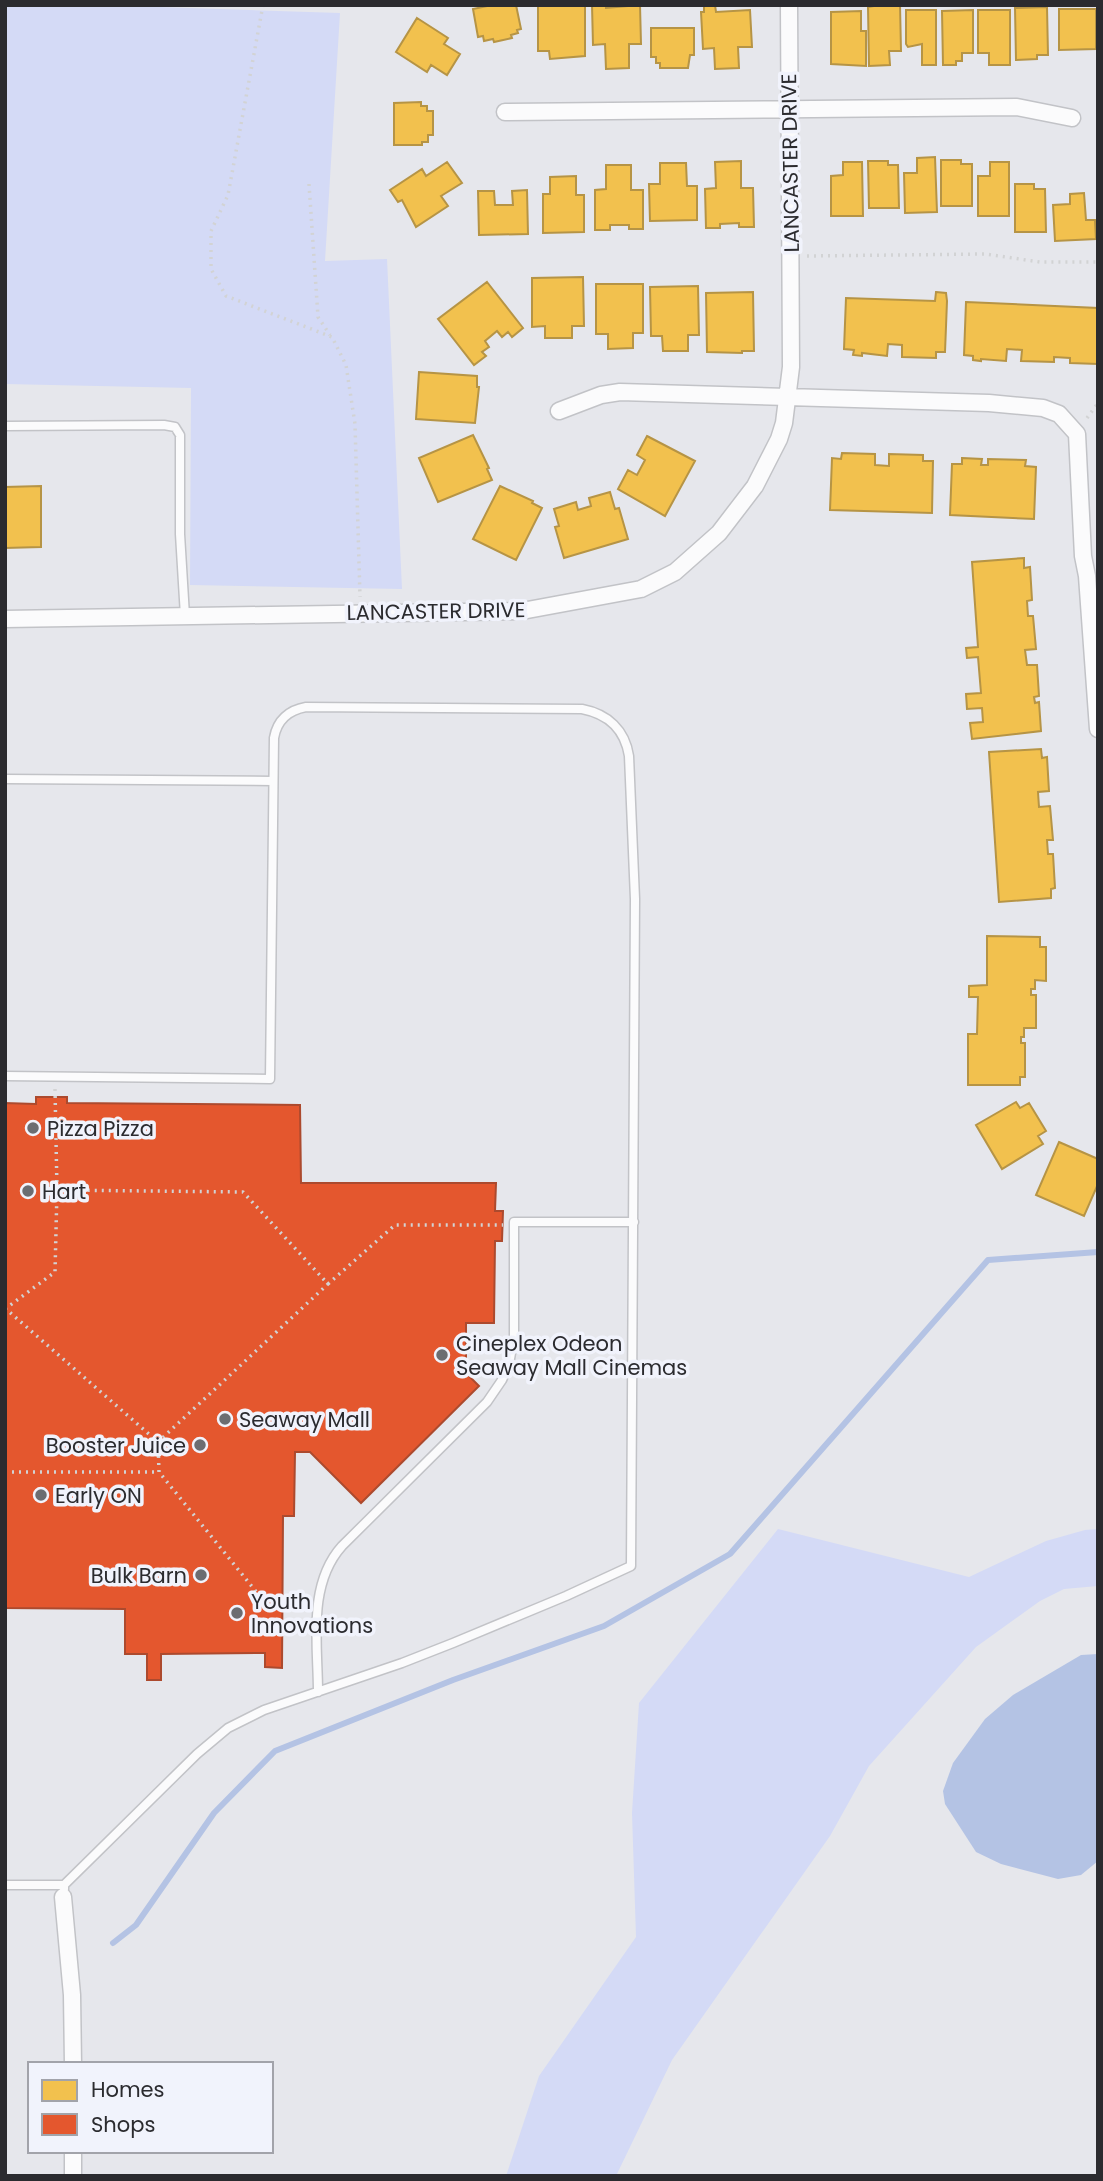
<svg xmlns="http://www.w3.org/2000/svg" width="1103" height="2181" font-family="Poppins,sans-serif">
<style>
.green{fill:#d4daf6}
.water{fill:#b4c3e4}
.homes{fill:#f2c14e;stroke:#b69445;stroke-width:2}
.shops{fill:#e4572e;stroke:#ac4a2e;stroke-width:2}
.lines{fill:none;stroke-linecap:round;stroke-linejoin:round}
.stream{stroke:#b4c3e4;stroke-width:6}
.lane-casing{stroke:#c2c3c7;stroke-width:11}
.street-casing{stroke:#c2c3c7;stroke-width:19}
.path{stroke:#d2d3d4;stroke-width:3.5;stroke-dasharray:2 5;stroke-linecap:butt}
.lane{stroke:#fbfbfc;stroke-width:8}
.street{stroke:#fbfbfc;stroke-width:16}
.poi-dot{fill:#6c6d71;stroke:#f1f3fc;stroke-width:2.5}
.labels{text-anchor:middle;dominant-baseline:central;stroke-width:7;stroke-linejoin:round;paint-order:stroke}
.street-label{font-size:21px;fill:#2b2b2f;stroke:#f1f3fc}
.poi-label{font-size:21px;fill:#2b2b2f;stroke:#f1f3fc;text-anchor:start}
</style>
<rect width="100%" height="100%" fill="#e6e7ec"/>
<path class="green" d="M 5,5 L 159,5 L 160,7 L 340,13 L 325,261 L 387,259 L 402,589 L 190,585 L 191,388 L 5,384 Z
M 778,1529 L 969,1577 L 1046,1541 L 1085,1530 L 1098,1529 L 1098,1586 L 1064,1589 L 1040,1601 L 976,1647 L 869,1766 L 830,1836 L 672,2060 L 616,2176 L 506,2176 L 539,2076 L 636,1937 L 632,1813 L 639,1703 Z"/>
<path class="water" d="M 1098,1654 L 1098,1861 L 1081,1875 L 1058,1879 L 1001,1864 L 976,1852 L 945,1804 L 943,1791 L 953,1763 L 985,1719 L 1013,1695 L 1081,1655 Z"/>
<path class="homes" d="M 492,5 L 516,5 L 521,29 L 517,30 L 518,33 L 511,35 L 512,38 L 494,42 L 493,39 L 484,41 L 483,36 L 478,37 L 473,9 Z
M 538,5 L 585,5 L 585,56 L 550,59 L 549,51 L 538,51 Z
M 592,5 L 606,5 L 606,8 L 640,5 L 641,44 L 629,44 L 629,68 L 606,69 L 605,44 L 593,45 Z
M 704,5 L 715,5 L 716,12 L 750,10 L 752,47 L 738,47 L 739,68 L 715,69 L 714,48 L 703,49 L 701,12 L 704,12 Z
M 880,5 L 900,5 L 901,51 L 889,51 L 890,65 L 869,66 L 868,7 Z
M 1047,7 L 1048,55 L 1037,55 L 1037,59 L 1016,60 L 1015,8 Z
M 1059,9 L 1096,9 L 1096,49 L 1059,50 Z
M 906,10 L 936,10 L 936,65 L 922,65 L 922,44 L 908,47 L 906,44 Z
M 973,10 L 973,53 L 962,53 L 962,61 L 956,61 L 956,65 L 943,65 L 942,11 Z
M 978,10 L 1010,10 L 1010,65 L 989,65 L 989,53 L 978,53 Z
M 861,11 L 861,31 L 866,31 L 866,66 L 831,64 L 831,12 Z
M 417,18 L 448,38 L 444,44 L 460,54 L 447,75 L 431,65 L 427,72 L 396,52 Z
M 651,28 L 694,28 L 694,55 L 690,55 L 688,68 L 660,68 L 660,63 L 656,63 L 656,57 L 651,57 Z
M 421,102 L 421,106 L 427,106 L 427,111 L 433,111 L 433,135 L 428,135 L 428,142 L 422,142 L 422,145 L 394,145 L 394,103 Z
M 935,157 L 937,212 L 905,213 L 904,173 L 917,173 L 917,158 Z
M 941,160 L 961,160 L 961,164 L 972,164 L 972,206 L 941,206 Z
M 741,161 L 741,188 L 753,188 L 754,227 L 739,227 L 739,223 L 720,224 L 720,228 L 706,228 L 705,189 L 716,188 L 715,162 Z
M 868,161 L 888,161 L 888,165 L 898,165 L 899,208 L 869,208 Z
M 447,162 L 462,183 L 441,196 L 448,206 L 416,227 L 402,200 L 398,202 L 390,190 L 422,169 L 426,176 Z
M 843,162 L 862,162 L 863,216 L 831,216 L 831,176 L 843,175 Z
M 990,162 L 1009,162 L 1009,216 L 978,216 L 978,176 L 990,176 Z
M 660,163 L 686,163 L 687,186 L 697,186 L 697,220 L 650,221 L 649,184 L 660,184 Z
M 606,165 L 631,165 L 631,190 L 643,190 L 643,229 L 629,229 L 629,225 L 610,225 L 610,230 L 595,230 L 595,190 L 606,189 Z
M 576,176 L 576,195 L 584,195 L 584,232 L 543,233 L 543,194 L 550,194 L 550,177 Z
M 1015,184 L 1034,184 L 1034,189 L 1045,189 L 1046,232 L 1015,232 Z
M 527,190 L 528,234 L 479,235 L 478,191 L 494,191 L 495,205 L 513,205 L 512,191 Z
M 1084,193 L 1086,220 L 1095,220 L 1096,239 L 1055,241 L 1053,205 L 1070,204 L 1070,194 Z
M 583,277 L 584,326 L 572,326 L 572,338 L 545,338 L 545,326 L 532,327 L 532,278 Z
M 487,282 L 523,328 L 512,337 L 508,332 L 502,337 L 497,331 L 485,341 L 489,347 L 482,352 L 486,356 L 474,365 L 438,319 Z
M 596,284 L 643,284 L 643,333 L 633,333 L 633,348 L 608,349 L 608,334 L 596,334 Z
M 698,286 L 699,335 L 688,335 L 688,351 L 663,351 L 662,336 L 651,336 L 650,287 Z
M 753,292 L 754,351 L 742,351 L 742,353 L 707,352 L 706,293 Z
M 936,292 L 946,293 L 947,301 L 945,352 L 936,352 L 936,358 L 902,357 L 902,345 L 888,344 L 887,356 L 862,353 L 862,356 L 853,355 L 854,350 L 844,349 L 846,298 L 935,301 Z
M 966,302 L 1098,308 L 1098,364 L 1070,363 L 1070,358 L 1054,357 L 1054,362 L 1021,361 L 1022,350 L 1007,349 L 1006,361 L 981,359 L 981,361 L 973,360 L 973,356 L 964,355 Z
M 419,372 L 477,376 L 477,387 L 479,387 L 475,423 L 416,419 Z
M 473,435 L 489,468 L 487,469 L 492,480 L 438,502 L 419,458 Z
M 647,436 L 695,461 L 665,516 L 618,489 L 628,470 L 637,475 L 645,460 L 637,455 Z
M 842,453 L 875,454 L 875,465 L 889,466 L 889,454 L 923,455 L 923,461 L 933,461 L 932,513 L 830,510 L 832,458 L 841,459 Z
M 962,458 L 982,459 L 981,465 L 988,465 L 988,459 L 1026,460 L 1025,466 L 1036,467 L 1034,519 L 950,515 L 952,464 L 962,464 Z
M 41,486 L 41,547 L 5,548 L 5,487 Z
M 500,486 L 533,501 L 532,503 L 542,508 L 516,560 L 473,539 Z
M 610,492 L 615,509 L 619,508 L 628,539 L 564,558 L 555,527 L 559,526 L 554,509 L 576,502 L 578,510 L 591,506 L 589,498 Z
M 1024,558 L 1024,568 L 1030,567 L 1032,600 L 1027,601 L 1028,616 L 1033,616 L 1036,649 L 1025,650 L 1027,665 L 1037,665 L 1039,696 L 1034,697 L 1035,703 L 1039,702 L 1041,731 L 972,739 L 970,723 L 983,722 L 982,708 L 967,709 L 966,694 L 981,693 L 978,657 L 967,658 L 966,648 L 978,647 L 972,562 Z
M 1041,749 L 1042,758 L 1047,757 L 1049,791 L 1038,792 L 1039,807 L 1050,806 L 1053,840 L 1047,840 L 1048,854 L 1053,854 L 1055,888 L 1051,889 L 1051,898 L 999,902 L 989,752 Z
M 987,936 L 1040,937 L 1040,947 L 1046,947 L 1046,981 L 1035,980 L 1035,989 L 1031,989 L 1031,995 L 1036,995 L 1036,1028 L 1024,1028 L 1024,1037 L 1021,1037 L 1021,1043 L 1025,1043 L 1025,1077 L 1020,1077 L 1020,1085 L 968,1085 L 968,1034 L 977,1034 L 978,997 L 969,997 L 969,986 L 987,985 Z
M 1016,1102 L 1020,1108 L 1029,1103 L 1046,1131 L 1038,1136 L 1043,1144 L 1002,1169 L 976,1125 Z
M 1059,1142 L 1098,1159 L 1098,1184 L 1084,1216 L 1036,1195 Z"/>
<path class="shops" d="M 36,1097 L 67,1097 L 67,1103 L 300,1105 L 301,1183 L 496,1183 L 495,1211 L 503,1211 L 502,1241 L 495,1241 L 494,1323 L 466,1323 L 466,1373 L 479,1386 L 361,1503 L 310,1452 L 295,1452 L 294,1516 L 283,1516 L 282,1668 L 265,1667 L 265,1653 L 161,1654 L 161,1680 L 147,1680 L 147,1654 L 125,1654 L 125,1609 L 5,1608 L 5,1103 L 36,1104 Z"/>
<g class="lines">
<path class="stream" d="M 113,1943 L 136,1925 L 214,1813 L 275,1751 L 453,1680 L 604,1626 L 730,1554 L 988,1260 L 1098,1252"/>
<g class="lane-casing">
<path id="lane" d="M 5,426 L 164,425 L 175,427 L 180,435 L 180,534 L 185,616
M 5,779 L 273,781
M 5,1076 L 270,1079 L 274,738 C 277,720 289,710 306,707 L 582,709 C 608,714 625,730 629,756 L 635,899 L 631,1566 L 566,1596 L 453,1643 L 402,1663 L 264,1710 L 228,1728 L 197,1754 L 64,1885
M 318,1692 C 318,1644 307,1585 342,1546 L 487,1402 L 502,1380 L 509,1364 L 514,1337 L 514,1222 L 634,1222
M 5,1885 L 64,1885 L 64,1889"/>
</g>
<g class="street-casing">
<path id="street" d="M 505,112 L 1017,107 L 1072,118
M 559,411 L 601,395 L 620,392 L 989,403 L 1043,408 L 1059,414 L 1077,434 L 1083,556 L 1087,576 L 1098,729
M 5,619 L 522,611 L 641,589 L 675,572 L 719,533 L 755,486 L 779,439 L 784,423 L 791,367 L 789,5
M 63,1897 L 72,1995 L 73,2064
M 73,2176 L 73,2151"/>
</g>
<path class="path" d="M 263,5 L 228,195 L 211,231 L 211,269 L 226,296 L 332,337 L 346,365 L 355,424 L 360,597
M 309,184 L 318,317 L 330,335
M 807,256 L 985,254 L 1040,262 L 1098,262
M 1087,418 L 1098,403
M 55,1089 L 57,1190
M 328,1284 L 395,1225 L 503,1225
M 5,1309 L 55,1272 L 57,1190 L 243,1192 L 328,1284 L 158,1442 L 6,1309
M 158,1442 L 159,1472 L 267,1605 L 305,1607
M 5,1472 L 159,1472"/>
<use href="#lane" class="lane"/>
<use href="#street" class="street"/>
</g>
<g class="poi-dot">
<circle cx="33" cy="1128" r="7"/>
<circle cx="28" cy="1191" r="7"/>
<circle cx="442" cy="1355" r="7"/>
<circle cx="225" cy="1419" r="7"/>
<circle cx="200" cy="1445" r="7"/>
<circle cx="41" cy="1495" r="7"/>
<circle cx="201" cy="1575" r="7"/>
<circle cx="237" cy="1613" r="7"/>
</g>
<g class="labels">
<g class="street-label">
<text transform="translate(790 163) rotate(-91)">LANCASTER DRIVE</text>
<text transform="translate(436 611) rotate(-1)">LANCASTER DRIVE</text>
</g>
<g class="poi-label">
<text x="47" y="1128">Pizza Pizza</text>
<text x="42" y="1191">Hart</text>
<text x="456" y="1343">Cineplex Odeon<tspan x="456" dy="24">Seaway Mall Cinemas</tspan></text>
<text x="239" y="1419">Seaway Mall</text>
<text x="186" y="1445" text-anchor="end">Booster Juice</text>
<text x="55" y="1495">Early ON</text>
<text x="187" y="1575" text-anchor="end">Bulk Barn</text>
<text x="251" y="1601">Youth<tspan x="251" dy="24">Innovations</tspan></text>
</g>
</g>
<rect width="1103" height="2181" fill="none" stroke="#2b2b2f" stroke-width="14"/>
<rect x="28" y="2062" width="245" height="91" fill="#f1f3fc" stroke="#a2a3aa" stroke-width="2"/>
<rect x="42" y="2080" width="35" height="21" fill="#f2c14e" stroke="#a2a3aa" stroke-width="2"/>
<text x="91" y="2097" font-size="21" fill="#2b2b2f">Homes</text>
<rect x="42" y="2114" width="35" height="21" fill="#e4572e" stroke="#a2a3aa" stroke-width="2"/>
<text x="91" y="2132" font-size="21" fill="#2b2b2f">Shops</text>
</svg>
